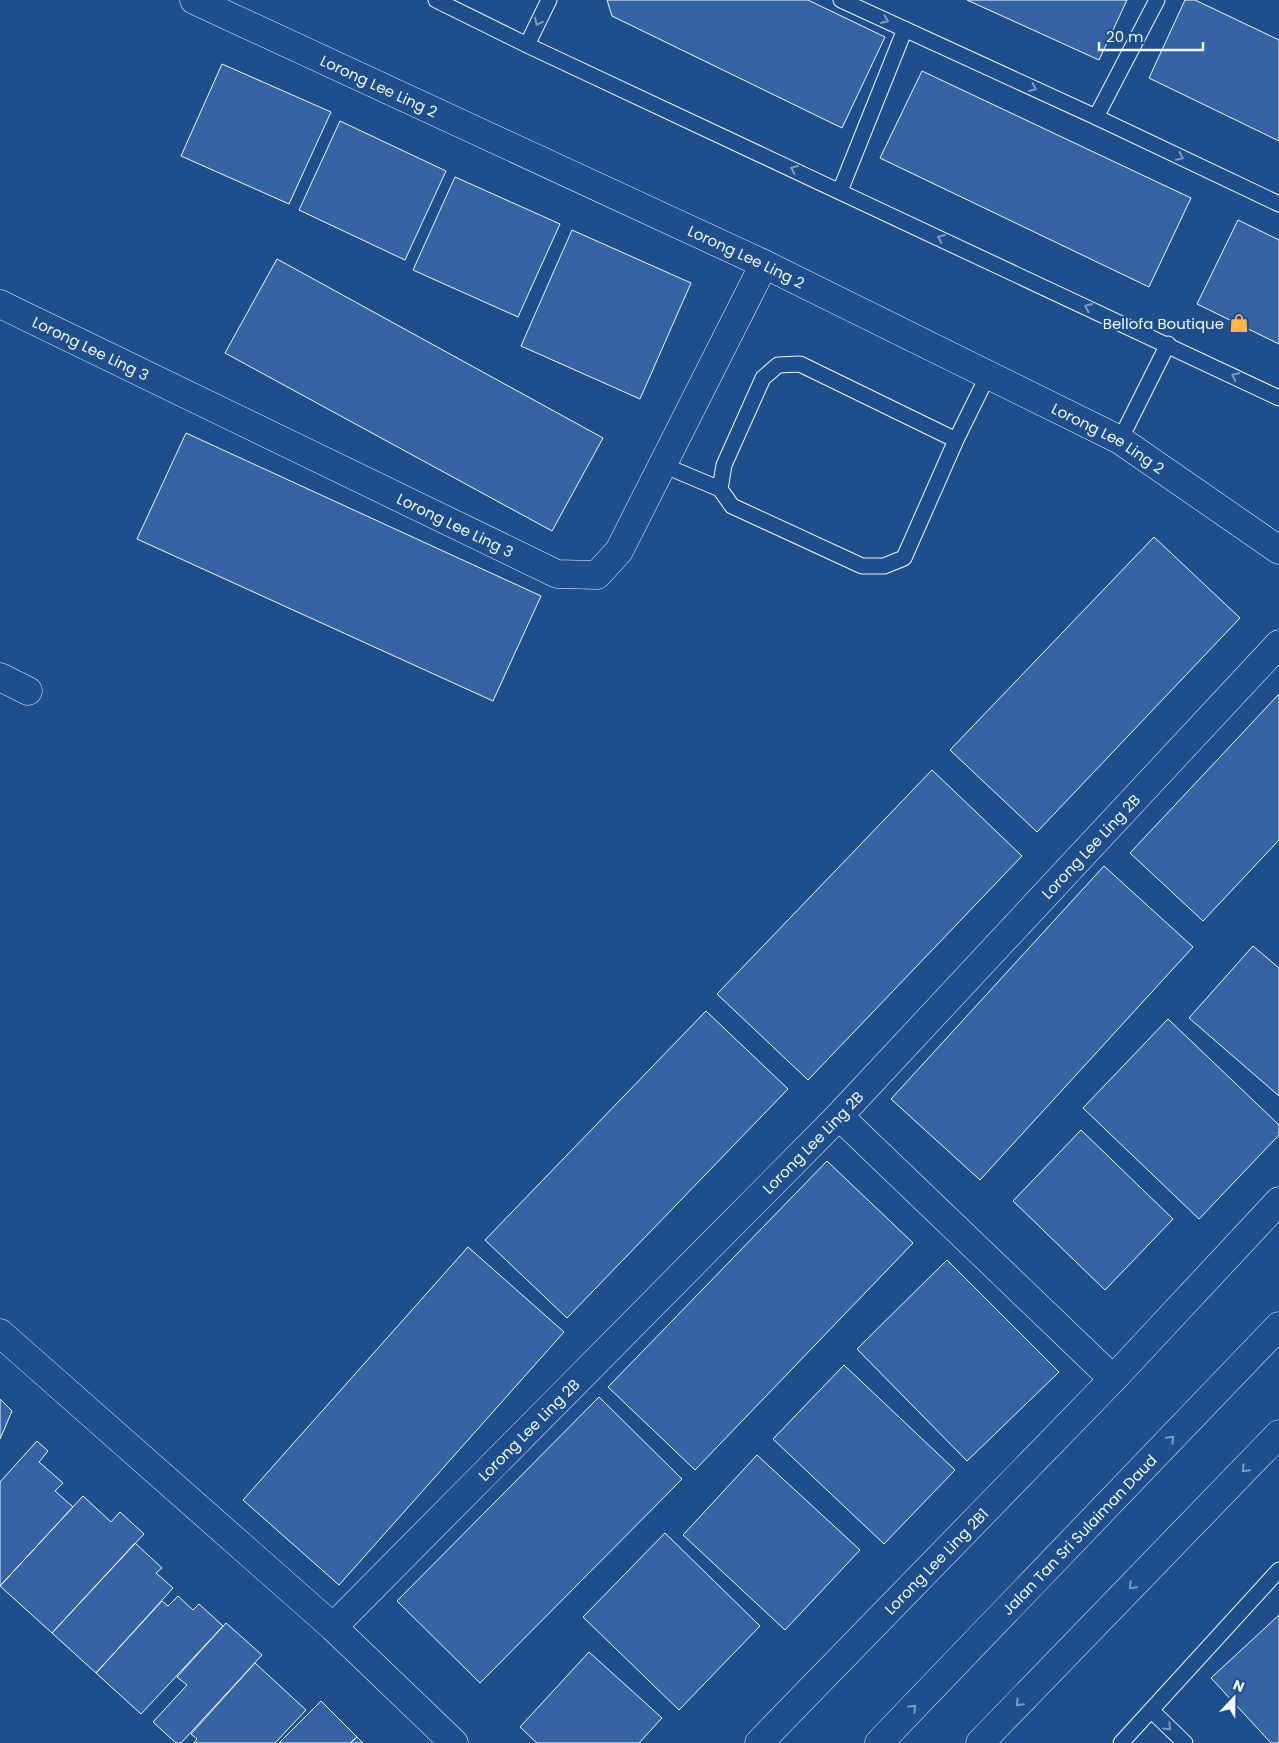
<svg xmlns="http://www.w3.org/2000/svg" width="1279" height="1743" font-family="Poppins,sans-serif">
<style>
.building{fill:#3563a3;stroke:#f2f6ff}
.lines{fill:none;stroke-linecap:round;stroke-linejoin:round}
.lane-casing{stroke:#f2f6ff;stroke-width:17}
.street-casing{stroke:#f2f6ff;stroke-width:29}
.secondary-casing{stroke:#f2f6ff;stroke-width:29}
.lane{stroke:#1f4e8c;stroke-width:15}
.street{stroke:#1f4e8c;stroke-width:28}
.secondary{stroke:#1f4e8c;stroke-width:28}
.oneway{stroke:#7e9ac0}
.labels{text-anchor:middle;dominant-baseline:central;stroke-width:4;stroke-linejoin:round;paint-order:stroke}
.street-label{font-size:15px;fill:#f2f6ff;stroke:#1f4e8c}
.poi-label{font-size:15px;fill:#f2f6ff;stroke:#1f4e8c;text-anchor:end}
</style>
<rect width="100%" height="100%" fill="#1f4e8c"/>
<path class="building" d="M 607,0 L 808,0 L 885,37 L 842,128 L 612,16 Z
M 967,0 L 1127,0 L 1099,60 Z
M 1185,0 L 1195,0 L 1279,40 L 1279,141 L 1149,78 Z
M 222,64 L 331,112 L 289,204 L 181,156 Z
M 922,71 L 1191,198 L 1149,287 L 880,158 Z
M 340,121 L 446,171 L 405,260 L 299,210 Z
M 455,177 L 560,224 L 518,317 L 413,270 Z
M 1238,220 L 1279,240 L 1279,344 L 1197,304 Z
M 572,230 L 691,283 L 640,399 L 521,346 Z
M 277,259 L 603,438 L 552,531 L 225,353 Z
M 186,433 L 541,596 L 493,701 L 137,539 Z
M 1154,537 L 1240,618 L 1037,832 L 950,750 Z
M 1279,694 L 1279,840 L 1203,921 L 1130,853 Z
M 932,770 L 1022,856 L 808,1080 L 717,994 Z
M 1104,866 L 1193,947 L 980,1180 L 891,1099 Z
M 1253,946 L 1279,968 L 1279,1096 L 1189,1018 Z
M 706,1011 L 788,1089 L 567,1318 L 485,1240 Z
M 1168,1019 L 1279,1125 L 1279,1135 L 1199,1219 L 1083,1108 Z
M 1081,1130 L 1173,1219 L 1105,1290 L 1013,1201 Z
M 827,1161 L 913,1243 L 695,1470 L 608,1387 Z
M 468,1247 L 564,1332 L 339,1585 L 243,1500 Z
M 947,1260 L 1059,1372 L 967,1461 L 857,1349 Z
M 844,1365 L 955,1470 L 884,1544 L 773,1439 Z
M 599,1397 L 682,1479 L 480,1683 L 397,1601 Z
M 0,1399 L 12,1411 L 0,1439 Z
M 37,1441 L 48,1451 L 39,1462 L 63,1483 L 55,1491 L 73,1507 L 0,1586 L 0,1482 Z
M 757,1455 L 860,1550 L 785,1630 L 683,1535 Z
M 83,1496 L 111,1522 L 120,1512 L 144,1534 L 52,1633 L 0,1586 Z
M 665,1533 L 760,1626 L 679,1710 L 583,1617 Z
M 135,1543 L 162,1568 L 156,1573 L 173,1588 L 96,1673 L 52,1633 Z
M 178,1596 L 193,1610 L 199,1604 L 223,1626 L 141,1714 L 96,1673 L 162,1601 L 168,1606 Z
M 1279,1615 L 1279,1743 L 1271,1743 L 1211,1678 Z
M 226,1623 L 262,1655 L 181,1743 L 176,1743 L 153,1722 L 187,1685 L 177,1677 Z
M 589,1652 L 662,1718 L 639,1743 L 537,1743 L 520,1727 Z
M 255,1663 L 306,1710 L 275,1743 L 194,1743 L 197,1739 L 191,1734 Z
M 321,1701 L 357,1737 L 350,1743 L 279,1743 Z
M 357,1737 L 363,1743 L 350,1743 Z"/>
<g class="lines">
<g class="lane-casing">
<path id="lane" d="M 436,0 L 527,45 L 1279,398
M 841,0 L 1096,117 L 1279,204
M 527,45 L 549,0
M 1096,117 L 1157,0
M 840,191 L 905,29
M 956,440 L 800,364 L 778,365 L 763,378 L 724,465 L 720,489 L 732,506 L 862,566 L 884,566 L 904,558 L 956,440 L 988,375
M 1120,440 L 1168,344
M 663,465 L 720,489
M 1152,1711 L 1185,1743
M 1121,1743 L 1279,1570"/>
</g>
<g class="street-casing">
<g id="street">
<path id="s1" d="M 194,0 L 764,264 L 1120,440 L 1279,550"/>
<path id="s2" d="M 0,304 L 557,574 L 597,575 L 619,551 L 764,264"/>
<path d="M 0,677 L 28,691"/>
<path d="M 839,1116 L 1113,1379"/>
<path d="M 0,1333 L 333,1627 L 454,1743"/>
<path id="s3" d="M 333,1627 L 839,1116 L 1279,644"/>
<path id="s4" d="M 759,1743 L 1113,1379 L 1279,1201"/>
</g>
</g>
<g class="secondary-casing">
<g id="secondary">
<path id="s5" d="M 879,1743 L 1279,1326"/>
<path d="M 980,1743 L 1279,1434"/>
</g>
</g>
<use href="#lane" class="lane"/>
<use href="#street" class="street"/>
<use href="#secondary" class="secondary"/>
</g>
<defs><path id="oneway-chevron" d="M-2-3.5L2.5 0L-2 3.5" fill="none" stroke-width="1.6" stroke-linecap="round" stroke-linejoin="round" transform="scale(1.25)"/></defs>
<g class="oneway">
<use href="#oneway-chevron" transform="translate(885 20) rotate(24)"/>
<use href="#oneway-chevron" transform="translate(538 22) rotate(116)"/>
<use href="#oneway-chevron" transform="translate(1033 88) rotate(25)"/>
<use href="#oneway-chevron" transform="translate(1180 157) rotate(26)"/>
<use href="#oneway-chevron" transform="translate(794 169) rotate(-155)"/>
<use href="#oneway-chevron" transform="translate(941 238) rotate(-155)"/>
<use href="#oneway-chevron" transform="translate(1088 307) rotate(-155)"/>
<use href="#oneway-chevron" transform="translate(1235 376) rotate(-154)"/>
<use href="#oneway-chevron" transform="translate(1171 1439) rotate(-46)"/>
<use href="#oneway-chevron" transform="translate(1245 1469) rotate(134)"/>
<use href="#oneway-chevron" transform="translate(1132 1586) rotate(134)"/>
<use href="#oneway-chevron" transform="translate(1019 1703) rotate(134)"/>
<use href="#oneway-chevron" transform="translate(913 1708) rotate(-46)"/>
<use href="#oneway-chevron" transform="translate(1168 1727) rotate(44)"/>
</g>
<defs>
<g id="shop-bare" transform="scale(1.5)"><path d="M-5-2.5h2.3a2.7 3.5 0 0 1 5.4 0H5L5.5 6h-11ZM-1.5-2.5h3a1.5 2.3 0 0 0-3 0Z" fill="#ffb74d" stroke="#1f4e8c" stroke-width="2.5" paint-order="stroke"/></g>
</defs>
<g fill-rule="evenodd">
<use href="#shop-bare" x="1239" y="323"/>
</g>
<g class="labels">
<g class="street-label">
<text stroke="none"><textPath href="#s1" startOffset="204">Lorong Lee Ling 2</textPath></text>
<text stroke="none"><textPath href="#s1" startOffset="609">Lorong Lee Ling 2</textPath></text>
<text stroke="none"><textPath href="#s2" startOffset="101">Lorong Lee Ling 3</textPath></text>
<text stroke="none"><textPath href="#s1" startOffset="1014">Lorong Lee Ling 2</textPath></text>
<text stroke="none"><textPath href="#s2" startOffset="506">Lorong Lee Ling 3</textPath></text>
<text stroke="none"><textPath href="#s3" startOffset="1088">Lorong Lee Ling 2B</textPath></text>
<text stroke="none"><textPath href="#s3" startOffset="682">Lorong Lee Ling 2B</textPath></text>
<text stroke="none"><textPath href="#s3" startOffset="278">Lorong Lee Ling 2B</textPath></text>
<text stroke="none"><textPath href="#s5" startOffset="289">Jalan Tan Sri Sulaiman Daud</textPath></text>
<text stroke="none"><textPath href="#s4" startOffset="254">Lorong Lee Ling 2B1</textPath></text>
</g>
<g class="poi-label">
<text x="1224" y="323">Bellofa Boutique</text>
</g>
</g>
<g transform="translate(1234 1698) rotate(22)" stroke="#1f4e8c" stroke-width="4" paint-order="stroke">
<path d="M0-4L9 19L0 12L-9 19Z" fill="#f2f6ff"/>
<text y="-8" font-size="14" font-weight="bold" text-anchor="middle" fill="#f2f6ff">N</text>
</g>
<path d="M1099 42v8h104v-8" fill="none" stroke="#f2f6ff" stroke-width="2.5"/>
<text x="1106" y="42" font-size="15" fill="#f2f6ff" stroke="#1f4e8c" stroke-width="4" paint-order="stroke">20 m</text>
</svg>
